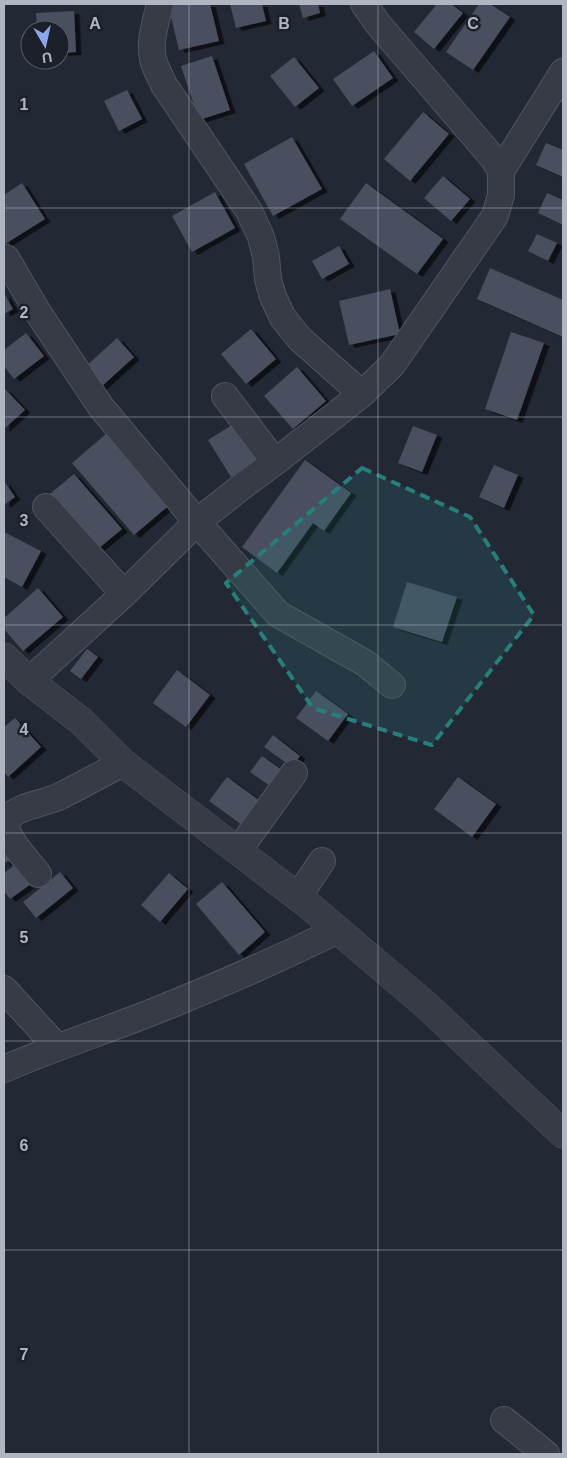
<svg xmlns="http://www.w3.org/2000/svg" width="567" height="1458" font-family="Helvetica,sans-serif">
<style>
.building{fill:#494f5e;filter:url(#shadow)}
.lines{fill:none;stroke-linecap:round;stroke-linejoin:round}
.minor-casing{stroke:#505560;stroke-width:28}
.tertiary-casing{stroke:#505560;stroke-width:29}
.minor{stroke:#363b46;stroke-width:26}
.tertiary{stroke:#363b46;stroke-width:28}
.marked{fill:#277f7b;fill-opacity:0.2;stroke:#277f7b;stroke-width:4;stroke-dasharray:10 6;stroke-linejoin:round}
.grid{fill:none;stroke:#b0b5c2;stroke-width:1;stroke-opacity:0.55}
.grid-label{font-size:16px;text-anchor:middle;font-weight:bold;fill:#b0b5c2;stroke:#1b202a;stroke-width:5;stroke-linejoin:round;paint-order:stroke}
</style>
<defs>
<filter id="shadow"><feDropShadow dx="5.5" dy="3" stdDeviation="0" flood-color="#0009"/></filter>
</defs>
<rect width="100%" height="100%" fill="#232835"/>
<path class="building" d="M 168,4 L 210,4 L 219,41 L 179,50 Z
M 230,4 L 262,4 L 266,21 L 236,28 Z
M 299,4 L 318,4 L 320,13 L 303,18 Z
M 437,4 L 451,4 L 463,13 L 434,49 L 414,32 Z
M 479,4 L 490,4 L 510,17 L 473,70 L 446,52 Z
M 74,11 L 76,52 L 60,53 L 60,30 L 37,30 L 36,13 Z
M 374,51 L 393,78 L 352,106 L 333,79 Z
M 212,56 L 230,110 L 199,120 L 181,66 Z
M 294,57 L 319,88 L 295,107 L 270,76 Z
M 127,90 L 142,119 L 119,131 L 104,101 Z
M 423,112 L 449,134 L 410,181 L 384,159 Z
M 292,137 L 322,189 L 273,216 L 244,164 Z
M 546,143 L 563,150 L 563,177 L 536,165 Z
M 443,176 L 470,199 L 451,221 L 424,198 Z
M 22,183 L 45,219 L 5,244 L 4,242 L 4,195 Z
M 366,183 L 443,239 L 417,274 L 340,219 Z
M 215,192 L 235,228 L 192,252 L 172,216 Z
M 547,193 L 563,200 L 563,225 L 538,213 Z
M 537,234 L 557,243 L 548,261 L 528,251 Z
M 339,246 L 349,264 L 322,279 L 312,261 Z
M 490,268 L 563,300 L 563,337 L 477,299 Z
M 390,289 L 400,334 L 349,345 L 339,301 Z
M 4,293 L 13,309 L 4,314 Z
M 251,329 L 276,359 L 246,384 L 221,354 Z
M 511,332 L 544,343 L 517,420 L 485,409 Z
M 26,333 L 44,356 L 14,379 L 4,366 L 4,350 Z
M 117,338 L 134,357 L 101,387 L 84,368 Z
M 297,367 L 326,401 L 293,429 L 264,396 Z
M 5,389 L 25,410 L 4,429 L 4,390 Z
M 240,420 L 263,457 L 231,477 L 208,440 Z
M 413,426 L 437,435 L 422,472 L 398,463 Z
M 106,434 L 167,507 L 134,535 L 72,463 Z
M 305,460 L 351,493 L 324,531 L 313,523 L 277,573 L 242,547 Z
M 494,465 L 518,475 L 504,508 L 479,497 Z
M 74,474 L 122,529 L 93,553 L 45,498 Z
M 4,481 L 15,497 L 4,505 Z
M 4,532 L 41,551 L 22,587 L 4,577 Z
M 407,582 L 457,597 L 442,642 L 393,627 Z
M 38,588 L 63,617 L 23,651 L 4,629 L 4,618 Z
M 87,649 L 98,657 L 81,679 L 70,671 Z
M 177,670 L 210,695 L 186,727 L 153,703 Z
M 316,691 L 348,714 L 328,741 L 296,718 Z
M 15,718 L 41,747 L 8,777 L 4,772 L 4,727 Z
M 273,735 L 300,756 L 292,767 L 264,747 Z
M 262,756 L 282,770 L 270,786 L 250,772 Z
M 227,777 L 260,801 L 242,825 L 209,801 Z
M 458,777 L 496,804 L 472,837 L 434,809 Z
M 4,838 L 12,859 L 4,863 Z
M 16,864 L 31,884 L 10,899 L 4,891 L 4,873 Z
M 60,872 L 73,888 L 36,918 L 23,902 Z
M 169,873 L 188,889 L 160,922 L 141,905 Z
M 222,882 L 265,932 L 239,955 L 196,904 Z"/>
<g class="lines">
<g class="minor-casing">
<path id="minor" d="M 160,4 C 156,21 149,41 153,59 C 155,68 160,76 164,85 L 249,211 L 261,237 L 266,257 L 268,279 L 273,297 L 283,318 L 300,339 L 362,394
M 501,171 L 563,72
M 6,258 L 39,314 L 101,407 L 197,522 L 278,614 L 365,663 L 392,685
M 225,396 L 275,462
M 46,507 L 124,594
M 29,681 L 124,594 L 197,522 L 240,488 L 275,462 L 362,394 L 392,365 L 495,216 L 501,195 L 501,171 L 493,158 L 378,24 L 364,4
M 238,851 L 294,773
M 38,874 C 28,860 3,838 6,820 C 17,806 42,804 58,797 C 80,786 102,774 123,763
M 298,897 L 322,861
M 4,989 L 57,1047
M 4,1069 C 55,1047 108,1030 160,1009 C 220,985 279,959 338,930
M 504,1420 L 546,1454"/>
</g>
<g class="tertiary-casing">
<path id="tertiary" d="M 4,657 L 29,681 L 81,721 L 123,763 L 306,903 L 427,1006 L 563,1134"/>
</g>
<use href="#minor" class="minor"/>
<use href="#tertiary" class="tertiary"/>
</g>
<path class="marked" d="M 362,468 L 470,517 L 534,615 L 432,745 L 313,708 L 226,583 Z"/>
<path class="grid" d="M 189,4 L 189,1454M 378,4 L 378,1454M 4,208 L 563,208M 4,417 L 563,417M 4,625 L 563,625M 4,833 L 563,833M 4,1041 L 563,1041M 4,1250 L 563,1250"/>
<g class="grid-label">
<text x="95" y="29">A</text>
<text x="284" y="29">B</text>
<text x="473" y="29">C</text>
<text x="24" y="110">1</text>
<text x="24" y="318">2</text>
<text x="24" y="526">3</text>
<text x="24" y="735">4</text>
<text x="24" y="943">5</text>
<text x="24" y="1151">6</text>
<text x="24" y="1360">7</text>
</g>
<rect width="567" height="1458" fill="none" stroke="#b0b5c2" stroke-width="10"/>
<g transform="translate(45 45) rotate(171)"><circle r="24" fill="#1b202a" stroke="#575c67"/>
<path d="M0-4L9 19L0 12L-9 19Z" fill="#8da7ea"/>
<text y="-8" font-size="14" font-weight="bold" text-anchor="middle" fill="#b0b5c2">U</text>
</g>
</svg>
